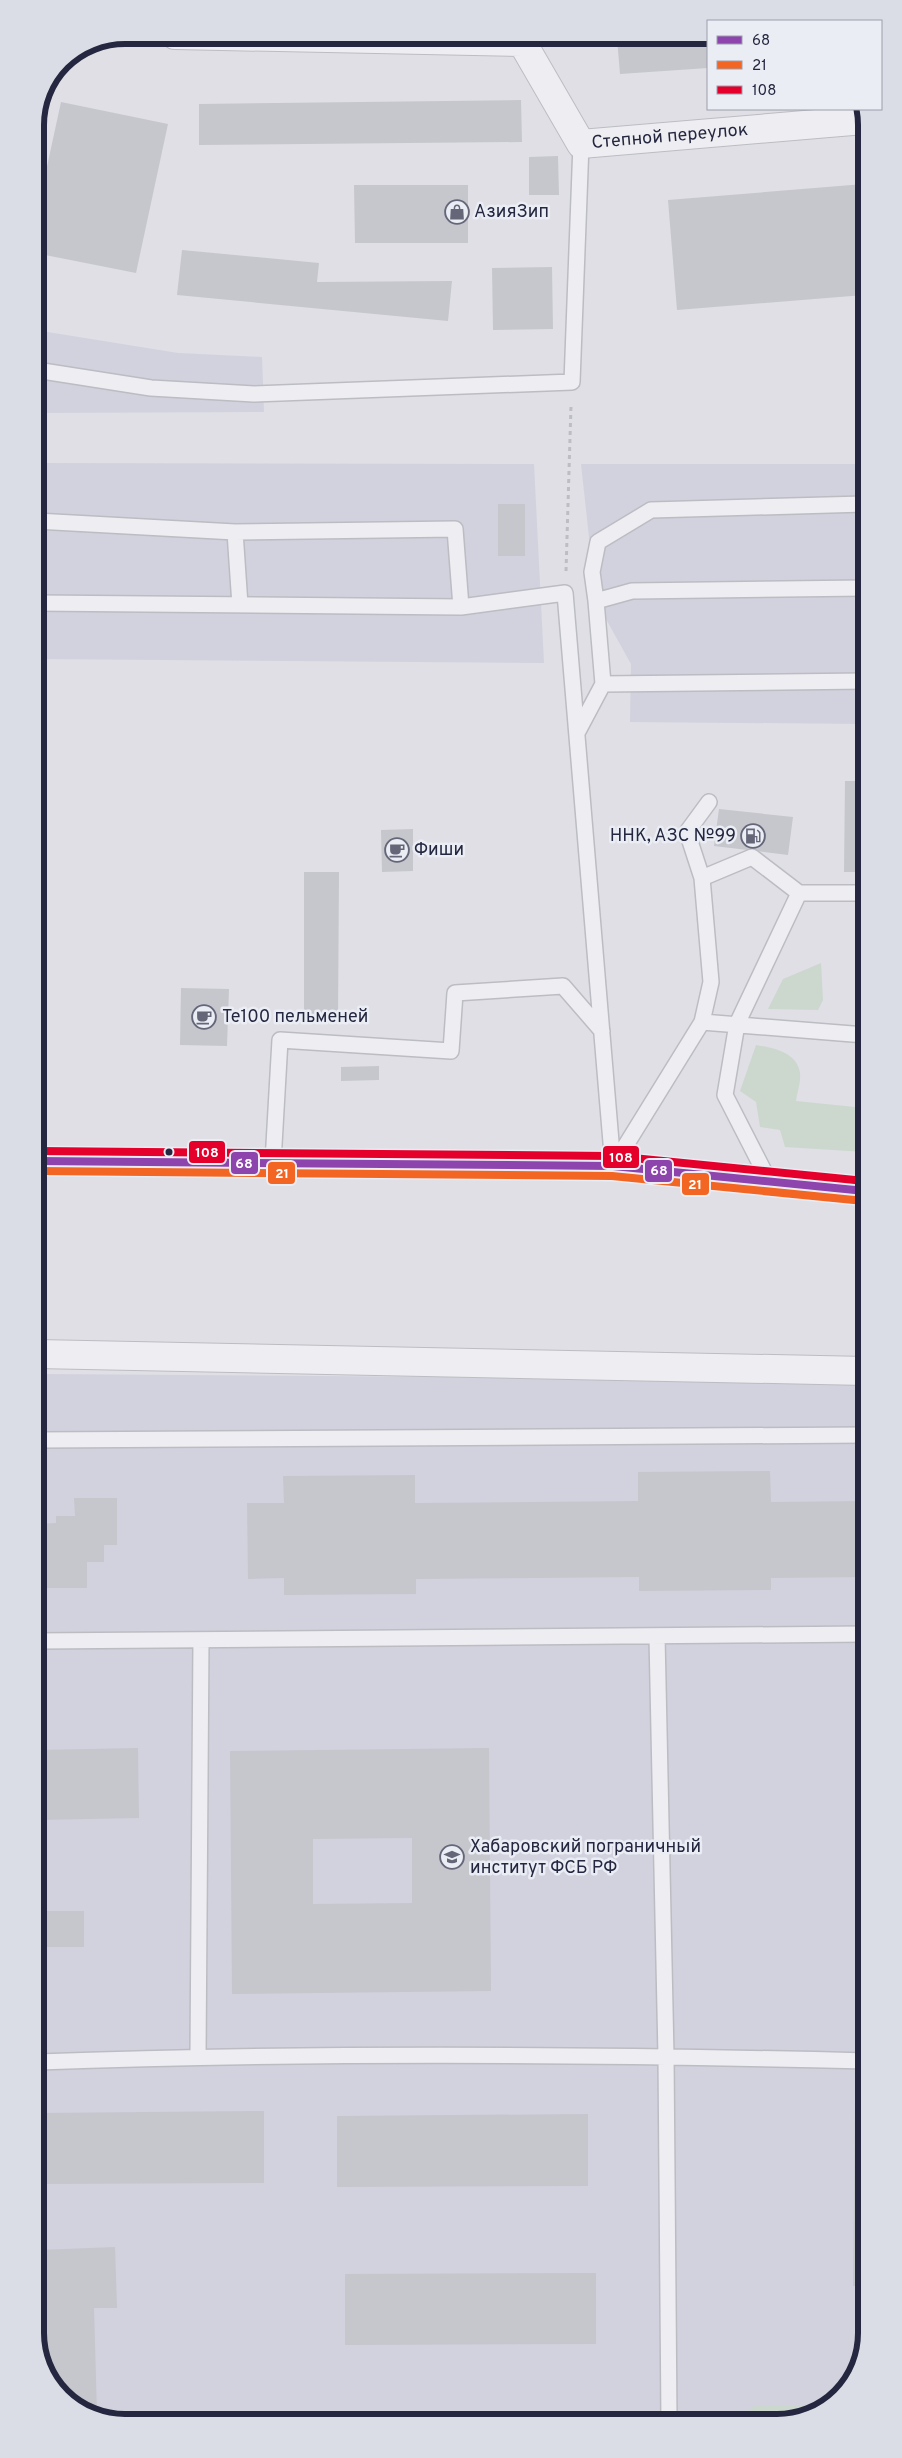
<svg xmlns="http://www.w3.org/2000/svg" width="902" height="2458" font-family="Overpass,sans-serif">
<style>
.built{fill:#d1d2de}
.green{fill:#ccd8ce}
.building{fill:#c6c6cd;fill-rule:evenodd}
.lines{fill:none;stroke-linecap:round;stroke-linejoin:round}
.service-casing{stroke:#bcbcc3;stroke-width:18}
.minor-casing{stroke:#bcbcc3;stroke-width:30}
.trunk-casing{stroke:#b1b2ba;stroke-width:30}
.path{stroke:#bdbec5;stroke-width:3;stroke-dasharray:4 4;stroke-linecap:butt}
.service{stroke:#eeeef2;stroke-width:15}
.minor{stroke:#eeeef2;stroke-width:28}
.trunk{stroke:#f3f3f5;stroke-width:28}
.bus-1-casing{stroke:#ebedf5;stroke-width:11}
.bus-2-casing{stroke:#ebedf5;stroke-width:11}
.bus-3-casing{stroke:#ebedf5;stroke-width:11}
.bus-1{stroke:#8e44ad;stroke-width:8}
.bus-2{stroke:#f26522;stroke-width:8}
.bus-3{stroke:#e4002b;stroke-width:8}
.bus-dot{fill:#24273f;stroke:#ebedf5;stroke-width:2}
.labels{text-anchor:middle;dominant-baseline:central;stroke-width:5;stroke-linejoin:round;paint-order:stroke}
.street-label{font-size:18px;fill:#24273f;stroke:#ebedf5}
.poi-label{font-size:18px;fill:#24273f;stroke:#ebedf5;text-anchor:start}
.rim{fill:none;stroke:#24273f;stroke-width:6}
.line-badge{stroke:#ebedf5;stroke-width:2}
.badge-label{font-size:14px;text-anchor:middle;font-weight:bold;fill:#fff}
</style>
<rect width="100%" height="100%" fill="#dfdfe5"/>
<path class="built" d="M 35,330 L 178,353 L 262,357 L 264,412 L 36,413 Z
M 36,463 L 534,464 L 544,663 L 36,659 Z
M 581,464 L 864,464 L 865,724 L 630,722 L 631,664 L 596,601 Z
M 37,1374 L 866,1380 L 867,2333 L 849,2387 L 800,2420 L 119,2423 L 70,2404 L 38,2356 Z"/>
<path class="green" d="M 821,963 L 823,1000 L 818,1010 L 768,1009 L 783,979 Z
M 756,1045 C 773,1048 797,1052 800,1073 C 801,1082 797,1093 796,1101 L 865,1108 L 865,1152 L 785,1147 L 780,1130 L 760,1127 L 756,1102 L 740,1091 Z
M 756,2405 L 820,2406 L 800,2420 L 739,2420 Z"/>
<path class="building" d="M 656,35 L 708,35 L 708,68 L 620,74 L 617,38 Z
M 521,100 L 522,142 L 199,145 L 199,104 Z
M 61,102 L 168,124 L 136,273 L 35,253 L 35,222 Z
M 558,156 L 559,195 L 529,195 L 529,157 Z
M 864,184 L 864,295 L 677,310 L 668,200 Z
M 354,185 L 468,185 L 468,243 L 355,243 Z
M 182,250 L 319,263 L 317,282 L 452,281 L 448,321 L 177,295 Z
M 552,267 L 553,329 L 493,330 L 492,268 Z
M 498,504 L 525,504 L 525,556 L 498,556 Z
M 845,781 L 865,781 L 865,872 L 844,872 Z
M 719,809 L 793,817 L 788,855 L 714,846 Z
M 413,829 L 413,871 L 382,872 L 381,830 Z
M 304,872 L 339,872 L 338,1022 L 304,1022 Z
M 181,988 L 229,989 L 227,1046 L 180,1045 Z
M 379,1066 L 379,1080 L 341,1081 L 341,1067 Z
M 770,1471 L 771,1502 L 866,1501 L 866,1577 L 771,1578 L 771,1590 L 639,1591 L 639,1577 L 416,1579 L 416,1594 L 284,1595 L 284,1578 L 248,1579 L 247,1503 L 284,1503 L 283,1476 L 415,1475 L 415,1503 L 638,1501 L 638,1472 Z
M 74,1498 L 117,1498 L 117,1545 L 104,1545 L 104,1562 L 87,1562 L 87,1588 L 41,1588 L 41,1561 L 37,1561 L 37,1524 L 56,1523 L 56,1516 L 75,1516 Z
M 138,1748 L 139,1818 L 37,1820 L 37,1750 Z
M 489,1748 L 491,1991 L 232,1994 L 230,1751 ZM 412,1838 L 412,1903 L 313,1904 L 313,1839 Z
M 38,1911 L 84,1911 L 84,1947 L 38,1947 Z
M 855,2100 L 867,2101 L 867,2286 L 853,2286 Z
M 264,2111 L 264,2183 L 38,2184 L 38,2113 Z
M 588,2114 L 588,2186 L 337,2187 L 337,2116 Z
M 115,2247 L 117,2308 L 94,2308 L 97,2414 L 70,2404 L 38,2356 L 38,2250 Z
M 596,2273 L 596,2344 L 345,2345 L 345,2274 Z"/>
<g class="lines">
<g class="service-casing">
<path id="service" d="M 36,370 L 151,388 L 254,394 L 572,382 L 581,144
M 36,521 L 235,532 L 455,529 L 461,607
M 235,532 L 240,605
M 596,601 L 592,572 L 598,542 L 651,510 L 864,504
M 36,603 L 461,607 L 565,593 L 613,1166
M 603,684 L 865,681
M 577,733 L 603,684 L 596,601 L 632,591 L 865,588
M 702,878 L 687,832 L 709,802
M 799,893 L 865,893
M 702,1022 L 865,1035
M 273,1162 L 280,1040 L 451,1051 L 455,993 L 563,986 L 602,1031
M 613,1166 L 702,1022 L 711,982 L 702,878 L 752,857 L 799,893 L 737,1024 L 725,1095 L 769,1181
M 37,1440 L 866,1435
M 657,1637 L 666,2056 L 669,2420
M 37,1641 L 866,1634
M 198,2056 L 201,1640
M 38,2062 C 314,2052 590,2054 867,2061"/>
</g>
<g class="minor-casing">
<g id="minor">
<path id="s1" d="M 175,35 L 522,42 L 581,144 L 864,120"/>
<path d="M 37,1354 L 866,1371"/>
</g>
</g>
<g class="trunk-casing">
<path id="trunk" d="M 37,1161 L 613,1166 L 865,1191"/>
</g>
<path class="path" d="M 566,571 L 571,405"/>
<use href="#service" class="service"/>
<use href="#minor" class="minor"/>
<use href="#trunk" class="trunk"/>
<g class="bus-1-casing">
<path id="bus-1" d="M 37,1161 L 613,1166 L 865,1191"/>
</g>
<g class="bus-2-casing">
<path id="bus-2" d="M 37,1171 L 612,1176 L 864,1201"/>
</g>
<g class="bus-3-casing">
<path id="bus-3" d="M 37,1151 L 613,1156 L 865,1181"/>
</g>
<use href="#bus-1" class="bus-1"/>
<use href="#bus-2" class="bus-2"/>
<use href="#bus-3" class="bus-3"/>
</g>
<defs>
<g id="shop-ring" transform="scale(1.25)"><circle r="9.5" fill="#ebedf5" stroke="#656779" stroke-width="1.5"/><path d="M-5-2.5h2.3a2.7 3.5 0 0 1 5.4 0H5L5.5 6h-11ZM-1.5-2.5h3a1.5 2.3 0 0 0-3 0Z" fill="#656779"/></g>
<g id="fuel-ring" transform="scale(1.25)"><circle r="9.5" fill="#ebedf5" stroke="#656779" stroke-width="1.5"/><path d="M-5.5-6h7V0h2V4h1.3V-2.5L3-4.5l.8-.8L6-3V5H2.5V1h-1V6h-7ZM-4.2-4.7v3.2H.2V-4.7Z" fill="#656779"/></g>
<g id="cafe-ring" transform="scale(1.25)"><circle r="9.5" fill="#ebedf5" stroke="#656779" stroke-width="1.5"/><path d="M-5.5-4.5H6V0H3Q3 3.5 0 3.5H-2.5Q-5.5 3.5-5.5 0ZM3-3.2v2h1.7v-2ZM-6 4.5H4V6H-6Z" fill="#656779"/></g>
<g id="university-ring" transform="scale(1.25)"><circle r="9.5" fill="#ebedf5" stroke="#656779" stroke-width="1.5"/><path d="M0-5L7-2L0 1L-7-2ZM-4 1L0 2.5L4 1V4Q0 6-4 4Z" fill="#656779"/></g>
</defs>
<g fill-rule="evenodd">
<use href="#shop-ring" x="457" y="212"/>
<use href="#fuel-ring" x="753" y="836"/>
<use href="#cafe-ring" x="397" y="850"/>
<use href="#cafe-ring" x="204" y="1017"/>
<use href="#university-ring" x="452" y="1857"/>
</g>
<circle class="bus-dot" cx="169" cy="1152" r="4.5"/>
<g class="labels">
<g class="street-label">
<text stroke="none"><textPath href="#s1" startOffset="554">Степной переулок</textPath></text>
</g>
<g class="poi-label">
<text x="474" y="212">АзияЗип</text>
<text x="736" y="836" text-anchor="end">ННК, АЗС №99</text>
<text x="414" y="850">Фиши</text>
<text x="222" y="1017">Те100 пельменей</text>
<text x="470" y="1847">Хабаровский пограничный<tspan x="470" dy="21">институт ФСБ РФ</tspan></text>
</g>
</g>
<path d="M0 0H902V2458H0ZM125 44H777A81 81 0 0 1 858 125V2333A81 81 0 0 1 777 2414H125A81 81 0 0 1 44 2333V125A81 81 0 0 1 125 44Z" fill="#dbdde6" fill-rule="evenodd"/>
<path class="rim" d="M125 44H777A81 81 0 0 1 858 125V2333A81 81 0 0 1 777 2414H125A81 81 0 0 1 44 2333V125A81 81 0 0 1 125 44Z"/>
<g class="line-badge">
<rect x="188" y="1140" width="38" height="24" rx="5" fill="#e4002b"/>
<rect x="602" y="1145" width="38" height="24" rx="5" fill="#e4002b"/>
<rect x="230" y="1151" width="29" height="24" rx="5" fill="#8e44ad"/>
<rect x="644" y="1159" width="29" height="24" rx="5" fill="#8e44ad"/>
<rect x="267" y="1161" width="29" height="24" rx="5" fill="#f26522"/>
<rect x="681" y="1172" width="29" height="24" rx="5" fill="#f26522"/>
</g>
<g class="badge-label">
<text x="207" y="1157">108</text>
<text x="621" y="1162">108</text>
<text x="244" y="1168">68</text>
<text x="659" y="1175">68</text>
<text x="282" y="1178">21</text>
<text x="695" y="1189">21</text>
</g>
<rect x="707" y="20" width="175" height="90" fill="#ebedf5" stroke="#9b9eac"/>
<rect x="717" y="36" width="25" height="8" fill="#8e44ad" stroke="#9b9eac"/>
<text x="752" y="45" font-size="15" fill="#24273f">68</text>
<rect x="717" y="61" width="25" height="8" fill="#f26522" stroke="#9b9eac"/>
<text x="752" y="70" font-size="15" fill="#24273f">21</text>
<rect x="717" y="86" width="25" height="8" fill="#e4002b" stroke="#9b9eac"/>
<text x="752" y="95" font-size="15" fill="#24273f">108</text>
</svg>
